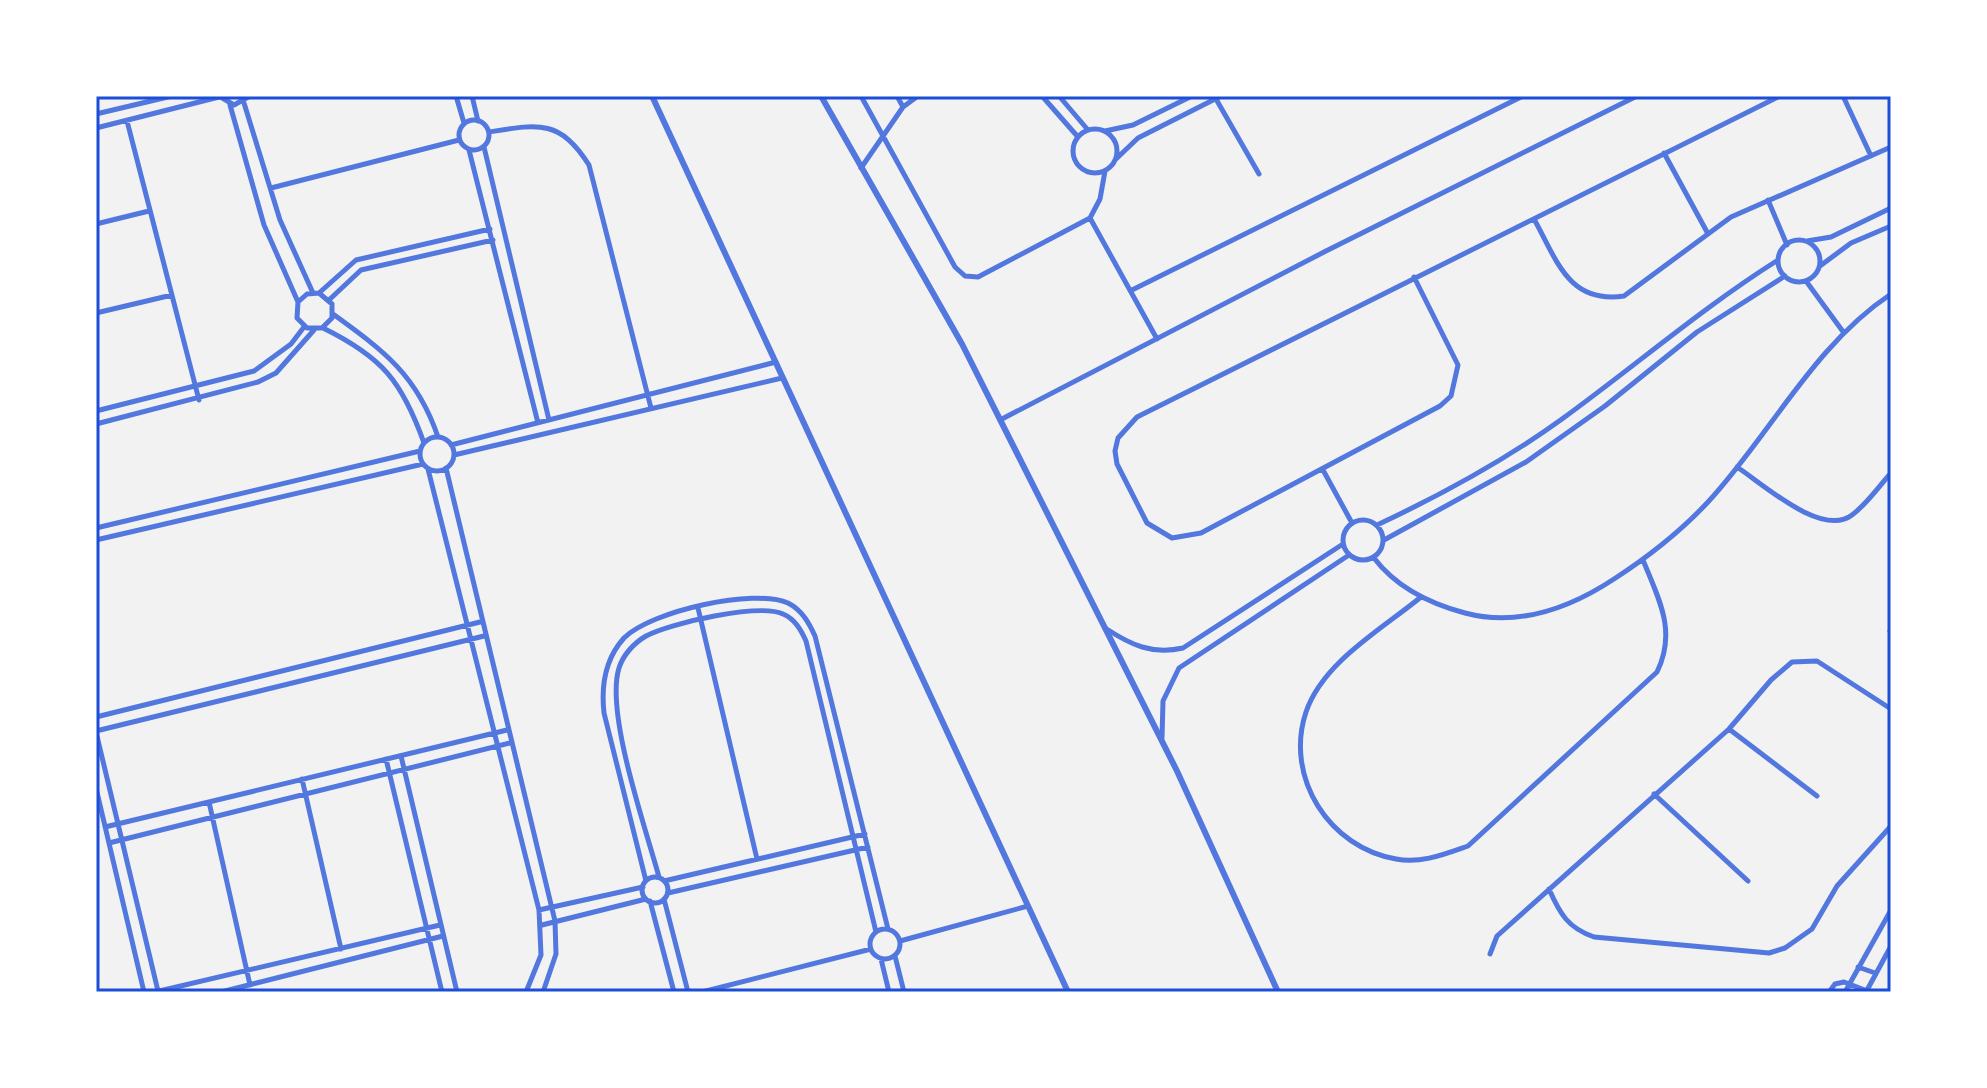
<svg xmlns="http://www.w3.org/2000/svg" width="1987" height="1088" font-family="'Titillium Web',sans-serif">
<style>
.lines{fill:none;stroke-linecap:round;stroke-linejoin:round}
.minor{stroke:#5277de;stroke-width:5}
.tertiary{stroke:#5277de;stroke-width:6}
.neatline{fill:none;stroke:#1d4ed8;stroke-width:3}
</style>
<rect width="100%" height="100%" fill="#f2f2f2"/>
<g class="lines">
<path class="minor" d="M 219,96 L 234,105 L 250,96
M 456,96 L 464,123
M 472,96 L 478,121
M 861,96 L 955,267 L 965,276 L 978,277 L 1090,218 L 1100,199 L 1105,171
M 897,96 L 903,107
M 1042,96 L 1078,137
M 1059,96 L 1088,130
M 1843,96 L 1871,156
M 1216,99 L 1259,174
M 244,103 L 280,220 L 313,293
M 230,105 L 264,225 L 298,302
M 96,114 L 172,96
M459 135a15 15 0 1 1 30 0a15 15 0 1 1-30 0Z
M 127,121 L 199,400
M 96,128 L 219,97
M1073 151a22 22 0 1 1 44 0a22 22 0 1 1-44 0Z
M 1105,131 L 1133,125 L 1192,96
M 489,132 C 538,124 560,119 589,165 L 651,408
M 484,147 L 549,420
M 469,150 L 538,423
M 1664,153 L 1707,232
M 1116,159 L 1138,138 L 1221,96
M 861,168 L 903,107 L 918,96
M 271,188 L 459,140
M 1768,200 L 1787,245
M 1090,218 L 1157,339
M 1534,219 C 1557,260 1568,304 1624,296 L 1731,217 L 1891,147
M 96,224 L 149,211
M1778 261a21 21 0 1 1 42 0a21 21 0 1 1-42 0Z
M 1807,241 L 1831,237 L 1891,208
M 1820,266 L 1851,243 L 1891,226
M 1414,277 L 1458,365 L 1451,396 L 1440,406 L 1201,533 L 1172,538 L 1147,523 L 1117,464 L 1115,451 L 1118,438 L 1137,417 L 1780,96
M 1806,281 L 1844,333
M 1132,290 L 1523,96
M 319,293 L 332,304 L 332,318 L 322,328 L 307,328 L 297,318 L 298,302 L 307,294 L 319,293 L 356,260 L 490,229
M 329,300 L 361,270 L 493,240
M 96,313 L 172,295
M 333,314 C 384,351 417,375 438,437
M 323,328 C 382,357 402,381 424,443
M 96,411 L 254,371 L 291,344 L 304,327
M 1000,420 L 1326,251 L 1637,96
M 96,424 L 258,382 L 276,373 L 314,330
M420 454a17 17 0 1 1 34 0a17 17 0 1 1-34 0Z
M 451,445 L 776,362
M 454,455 L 782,378
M 1737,467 C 1763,484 1822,538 1852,515 C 1867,504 1879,486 1891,473
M 446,468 L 555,921 L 556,954 L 543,992
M 428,469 L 539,910 L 541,955 L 526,992
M 1323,470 L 1352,523
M1343 540a20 20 0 1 1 40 0a20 20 0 1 1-40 0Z
M 1377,525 C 1441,495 1504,461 1562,419 C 1635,366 1702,308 1778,260
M 96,528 L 420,451
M 96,540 L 423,464
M 1384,540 L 1526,462 L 1605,406 L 1697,332 L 1785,276
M 1374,558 C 1396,587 1431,604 1465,613 C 1518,627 1570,608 1614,579 C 1648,557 1680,532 1708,502 C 1770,435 1814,345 1891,294
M 1421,597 C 1382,629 1323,662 1306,712 C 1284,778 1330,848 1396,859 C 1421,864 1445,854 1468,846 L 1657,672 C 1677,631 1659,600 1643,560
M 698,608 L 757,859
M 1105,628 C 1131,645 1152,655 1183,648 L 1343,544
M 1890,631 L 1891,630
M 96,717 L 480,622
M 1729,729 L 1817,796
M 96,731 L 484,636
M 96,732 L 158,991
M 1162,738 L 1163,701 L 1179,668 L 1349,555
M 401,756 L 457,992
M 386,759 L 442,992
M 302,779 L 341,949
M 96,788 L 144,992
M 1654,794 L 1748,881
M 209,802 L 250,985
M 105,827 L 507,730
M 109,843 L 510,743
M 659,877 C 646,829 605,713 619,668 C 623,655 634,643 646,636 C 670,623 759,603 783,614 C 795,619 801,630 806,641 L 876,932
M642 890a13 13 0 1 1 26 0a13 13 0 1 1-26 0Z
M 646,881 L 604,713 C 601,686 605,659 624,638 C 651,611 754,588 788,603 C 802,610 809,623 815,636 L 888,929
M 664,881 L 865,834
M 1549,889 C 1560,914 1568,928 1594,937 L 1769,953 L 1785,948 L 1812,929 L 1837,886 L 1891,826
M 668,893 L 868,847
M 664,899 L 688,992
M 650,901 L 674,992
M 539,910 L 643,887
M 542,925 L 646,899
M870 944a15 15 0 1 1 30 0a15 15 0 1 1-30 0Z
M 900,941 L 1028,906
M 1490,954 L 1497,936 L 1729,729 L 1771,680 L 1792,662 L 1817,661 L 1891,709
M 895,956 L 904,992
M 881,959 L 889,992
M 1858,967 L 1875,973
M 155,992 L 440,925
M 221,992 L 443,936
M 702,992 L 871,949
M 1829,992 L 1835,984 L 1844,982 L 1870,992
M 1845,992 L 1891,910
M 1866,992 L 1891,946"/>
<path class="tertiary" d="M 652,96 L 1068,992
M 821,96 L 962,344 L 1177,771 L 1278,992"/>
</g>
<rect width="1987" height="1088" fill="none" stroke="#ffffff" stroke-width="196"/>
<rect x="98" y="98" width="1791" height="892" class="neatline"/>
</svg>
